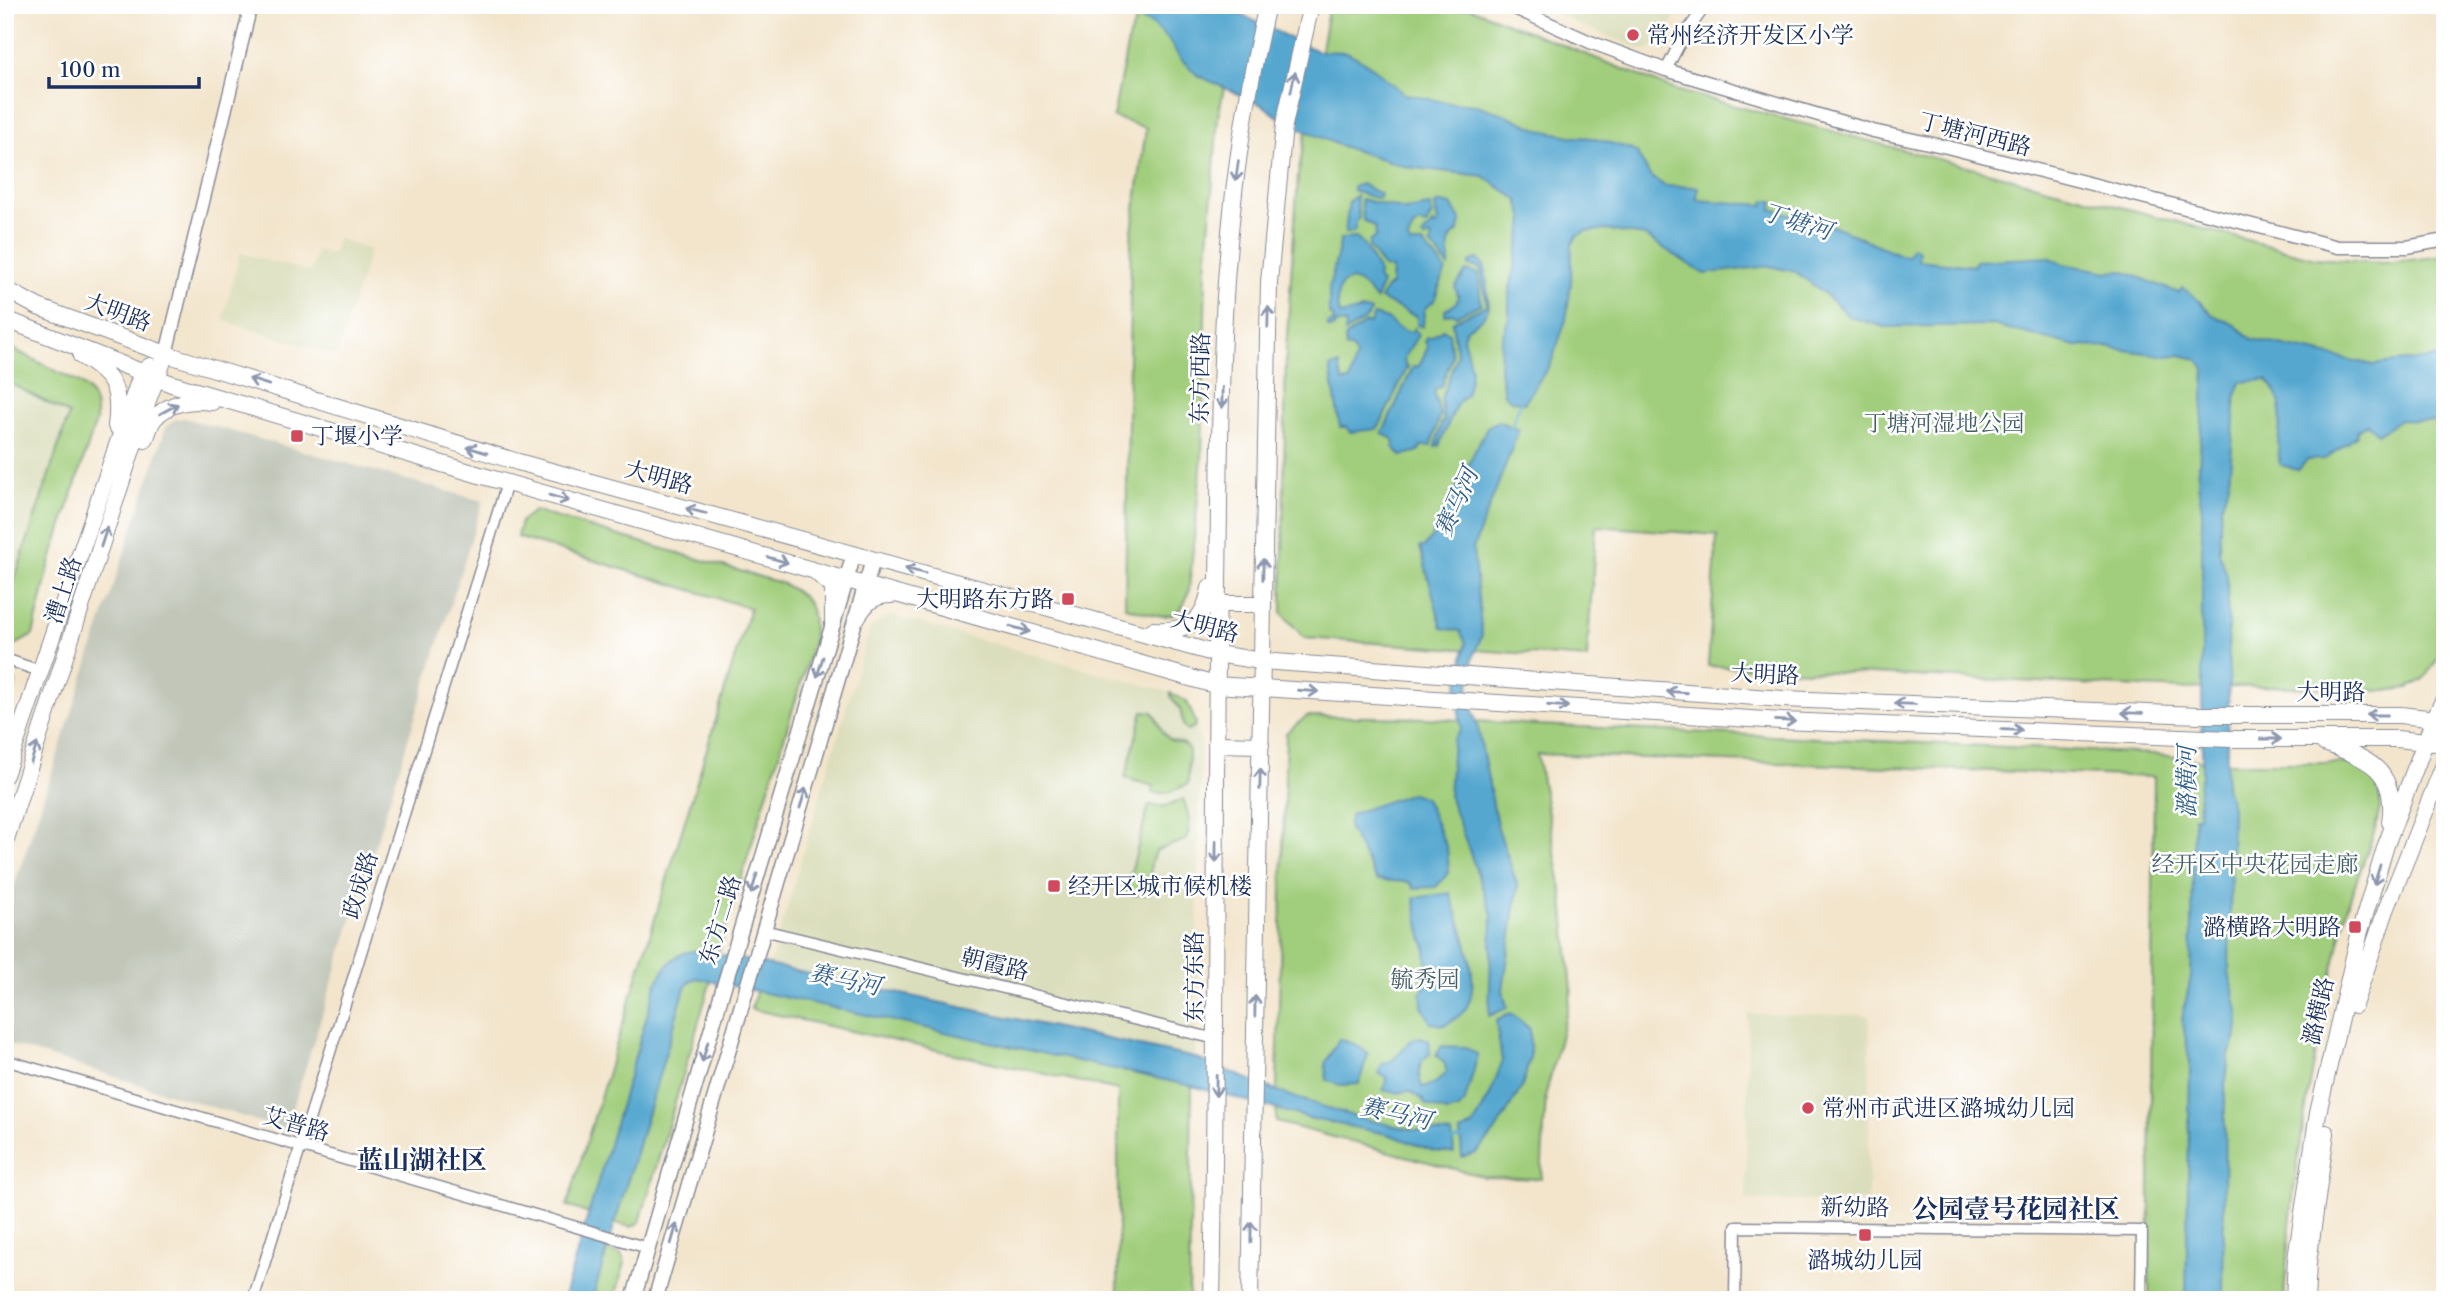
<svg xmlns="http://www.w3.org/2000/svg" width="2450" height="1305" font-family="'Libre Caslon Text','Noto Serif SC',serif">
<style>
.built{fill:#dbdebc}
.industrial{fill:#c1c6b9}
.green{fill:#a1ce7b;stroke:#5e7e6c;stroke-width:2}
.water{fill:#55a7d0;stroke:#386b97;stroke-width:2}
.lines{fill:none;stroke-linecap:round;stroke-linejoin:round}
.stream{stroke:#55a7d0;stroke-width:2.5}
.minor-casing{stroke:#878a95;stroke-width:13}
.tertiary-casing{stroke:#878a95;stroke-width:15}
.secondary-casing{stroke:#878a95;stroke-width:17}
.primary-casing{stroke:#878a95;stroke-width:18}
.minor{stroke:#fff;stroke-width:10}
.tertiary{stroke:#fff;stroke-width:12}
.secondary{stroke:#fff;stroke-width:14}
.primary{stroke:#fff;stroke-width:16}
.oneway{stroke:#8d97ae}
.poi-dot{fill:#d1495b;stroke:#fff;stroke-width:2.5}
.labels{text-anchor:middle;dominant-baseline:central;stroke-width:5;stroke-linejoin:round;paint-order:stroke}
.poi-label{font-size:23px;fill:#1b2f5e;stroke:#fff;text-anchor:start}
.street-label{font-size:23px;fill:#1b2f5e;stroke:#fff}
.park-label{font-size:23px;fill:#435f67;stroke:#fff}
.water-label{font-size:24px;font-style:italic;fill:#325f8c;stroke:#fff}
.quarter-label{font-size:26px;font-weight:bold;fill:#1b2f5e;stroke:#fff}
</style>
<rect width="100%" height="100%" fill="#fff"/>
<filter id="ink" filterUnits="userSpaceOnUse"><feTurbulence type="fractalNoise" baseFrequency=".0143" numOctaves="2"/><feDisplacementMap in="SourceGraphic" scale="14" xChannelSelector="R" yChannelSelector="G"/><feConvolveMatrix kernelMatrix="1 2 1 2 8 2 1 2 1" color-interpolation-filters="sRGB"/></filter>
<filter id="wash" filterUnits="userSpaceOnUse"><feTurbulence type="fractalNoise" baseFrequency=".00686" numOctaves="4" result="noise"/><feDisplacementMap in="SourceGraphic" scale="28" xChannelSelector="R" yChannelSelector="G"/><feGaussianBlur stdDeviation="1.57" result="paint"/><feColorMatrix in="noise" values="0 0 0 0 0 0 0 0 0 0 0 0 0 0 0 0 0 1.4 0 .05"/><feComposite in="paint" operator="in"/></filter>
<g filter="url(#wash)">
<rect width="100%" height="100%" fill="#f3e5cc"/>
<path class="built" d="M 1544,5 L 1683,5 L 1657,45 L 1644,50 L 1577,24 Z
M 338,238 L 370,250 L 337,356 L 223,320 L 240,253 L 311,272 L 317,250 L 332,254 Z
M 5,381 L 69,414 L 5,609 Z
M 890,615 L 1169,692 L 1187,702 L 1196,723 L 1201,744 L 1195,1058 L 770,964 L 870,628 Z
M 1748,1014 L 1870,1015 L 1868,1201 L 1746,1201 Z"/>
<path class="industrial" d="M 184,418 L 483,501 L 286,1130 L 5,1043 L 5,914 L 166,427 L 174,420 Z"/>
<path class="green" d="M 1144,5 L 1241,5 L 1218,117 L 1206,268 L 1202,458 L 1189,589 C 1181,629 1154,614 1125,607 L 1131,239 L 1146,128 L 1113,117 L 1129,36 Z
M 1329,5 L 1463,5 L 1675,90 L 2315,258 L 2383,263 L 2445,256 L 2445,648 L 2423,680 L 2408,688 L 2386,691 L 2268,686 L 2183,689 L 1708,666 L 1717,535 L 1596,526 L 1587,658 L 1304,638 L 1282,613 L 1286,350 L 1298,176 Z
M 5,345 L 80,383 C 94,394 97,404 96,421 L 49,566 L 33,635 L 15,645 L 5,640 L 5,609 L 69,414 L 5,381 Z
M 534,511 L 781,583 C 815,601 813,607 813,643 L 718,954 C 685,947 674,952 657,982 L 589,1214 L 567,1206 L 750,608 L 517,537 L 521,521 Z
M 5,671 L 9,672 L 16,683 L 5,716 Z
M 1171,693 L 1187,702 L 1196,723 L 1194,727 L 1188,730 L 1184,727 L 1180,709 L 1171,697 Z
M 1143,711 L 1153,712 L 1163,732 L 1170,740 L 1184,744 L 1189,750 L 1188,784 L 1167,793 L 1152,793 L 1154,786 L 1125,778 Z
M 1307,716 L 1426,718 L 1539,725 L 2154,754 L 2216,763 L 2342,763 C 2362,767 2376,771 2380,793 C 2384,823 2352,883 2345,916 C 2316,1042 2291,1170 2284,1300 L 2149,1300 L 2154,777 L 1537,754 L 1562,891 L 1572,990 L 1546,1094 L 1541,1179 L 1485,1177 L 1276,1122 L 1286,733 Z
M 1183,799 C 1189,814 1192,825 1186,840 L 1157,850 L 1151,862 L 1149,894 L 1125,895 L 1149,805 C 1163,808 1171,806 1183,799 Z
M 696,978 L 711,980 L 640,1222 L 632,1227 L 615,1223 L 685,987 L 690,981 Z
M 757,990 L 1192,1086 L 1189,1300 L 1118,1300 L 1118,1090 L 751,1009 Z
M 607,1251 L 621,1254 L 625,1263 L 614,1300 L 592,1300 Z"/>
<path class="water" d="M 1105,5 L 1207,5 L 1240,14 L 1317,51 L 1347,52 L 1367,63 L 1405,94 L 1450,103 L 1476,105 L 1504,114 L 1540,130 L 1576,137 L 1592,138 L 1628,148 L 1637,153 L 1650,176 L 1665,186 L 1698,187 L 1697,200 L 1764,205 L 1765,200 L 1773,201 L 1772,209 L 1839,228 L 1900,255 L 1908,256 L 1912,247 L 1919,250 L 1918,260 L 1974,266 L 1975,261 L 2049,257 L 2063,264 L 2109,272 L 2123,271 L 2179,293 L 2182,288 L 2192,294 L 2213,315 L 2235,325 L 2252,339 L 2374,365 C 2396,360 2424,363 2445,354 L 2445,422 L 2400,420 L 2377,434 L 2367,423 L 2356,431 L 2357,435 L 2325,459 L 2307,460 L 2298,470 L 2281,465 C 2271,435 2294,407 2267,380 L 2241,382 L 2236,396 L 2229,483 L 2221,507 L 2219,552 L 2227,575 L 2229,675 L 2226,787 L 2232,807 L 2229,972 L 2239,1015 L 2237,1035 L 2229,1055 L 2225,1091 L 2223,1300 L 2186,1300 L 2190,1063 L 2182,1019 L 2191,976 L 2194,816 L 2198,816 L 2200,778 L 2202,778 L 2202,510 L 2198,483 L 2205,369 L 2197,359 L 2180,355 L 2165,356 L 2106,347 L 2076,346 L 1993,325 L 1885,327 L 1850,317 L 1825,294 L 1796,272 L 1769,266 L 1704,274 L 1645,236 L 1607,230 L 1586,231 L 1577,236 L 1572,245 L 1571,283 L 1566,320 L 1551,363 L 1524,403 L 1511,400 L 1504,394 L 1500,370 L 1501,342 L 1509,317 L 1509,294 L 1524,220 L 1518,200 L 1483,176 L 1407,167 L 1341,146 L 1285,122 L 1264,106 L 1197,75 L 1180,58 L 1168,39 L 1152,24 Z
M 1361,184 L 1380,194 L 1379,199 L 1353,191 L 1353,187 Z
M 1356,196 L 1359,218 L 1356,222 L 1356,228 L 1353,232 L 1345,233 L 1349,201 Z
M 1361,199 L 1405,210 L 1431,206 L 1432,215 L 1426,225 L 1420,223 L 1413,228 L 1408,239 L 1410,244 L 1423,244 L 1446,270 L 1434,301 L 1424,309 L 1423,327 L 1417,325 L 1417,317 L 1380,299 L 1386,288 L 1391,285 L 1392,269 L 1383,267 L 1369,247 L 1369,242 L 1376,236 L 1375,227 L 1363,220 Z
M 1441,203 L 1451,205 L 1461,221 L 1459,231 C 1444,239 1450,251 1449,267 L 1430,244 L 1432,240 L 1430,236 L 1424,239 L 1422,236 L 1433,223 L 1434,226 L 1438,225 L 1435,205 Z
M 1356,238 L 1364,245 L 1379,272 L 1377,276 L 1378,280 L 1382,283 L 1376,300 C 1369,293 1364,284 1355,281 C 1337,276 1334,304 1340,315 L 1363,310 L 1371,311 L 1368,317 L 1345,333 L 1346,324 L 1336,323 L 1333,328 L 1328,328 L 1328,324 L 1333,322 L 1334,317 L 1329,315 L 1329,289 L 1341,239 Z
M 1478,259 L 1485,267 L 1489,307 L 1482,319 L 1466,329 L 1463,337 L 1471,368 L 1470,380 L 1466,395 L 1457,404 L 1439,446 L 1435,447 L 1442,422 L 1444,422 L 1441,400 L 1457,355 L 1452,322 L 1487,305 L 1480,268 L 1469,266 L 1471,261 Z
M 1466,271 L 1478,273 L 1481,304 L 1456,316 L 1453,313 L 1445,315 L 1445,310 C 1456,305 1462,299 1455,288 Z
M 1374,315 L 1388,319 C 1393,326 1402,331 1411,332 L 1414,328 L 1418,335 L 1404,358 L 1405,365 L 1408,366 L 1380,425 L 1377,429 L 1350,432 L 1346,427 L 1340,427 L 1330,367 L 1339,365 L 1343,382 L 1350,381 L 1356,356 L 1351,348 L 1346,348 L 1345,338 L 1365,323 L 1370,324 Z
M 1443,329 L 1449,333 L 1452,357 L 1441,387 L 1437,388 L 1434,392 L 1440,415 L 1431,446 L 1421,446 L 1419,451 L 1401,456 L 1393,446 L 1395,443 L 1392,438 L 1382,434 L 1413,367 L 1419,366 L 1428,347 L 1425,342 L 1427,337 L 1430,338 Z
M 1498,421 L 1519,430 L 1473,549 L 1482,635 L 1473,658 L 1468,694 L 1478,728 L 1497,825 L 1518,887 L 1503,990 L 1507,1008 L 1489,1016 L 1492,914 L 1449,795 L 1453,740 L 1461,729 L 1457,690 L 1466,642 L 1460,631 L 1442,628 L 1420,547 L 1424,547 L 1430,540 L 1487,427 Z
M 1412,793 L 1425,798 L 1447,848 L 1449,872 L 1436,887 L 1414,888 L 1409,882 L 1377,880 L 1348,827 L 1351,814 Z
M 1450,893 C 1459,922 1482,975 1468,1004 C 1464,1015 1453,1020 1444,1025 L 1431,1023 L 1422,1006 L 1421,992 L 1427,984 L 1428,971 L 1425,943 L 1423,942 L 1414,898 Z
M 699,950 L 1195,1058 L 1290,1096 L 1363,1119 L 1414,1130 L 1452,1134 L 1454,1153 L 1434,1151 L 1387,1134 L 1312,1119 L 1192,1086 L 696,978 L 690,981 L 685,988 L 592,1300 L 563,1300 L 657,982 C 668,962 676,952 699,950 Z
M 1511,1013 L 1530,1029 L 1530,1058 L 1522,1087 L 1495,1132 L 1476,1153 L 1462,1157 L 1460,1132 L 1473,1126 L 1490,1095 L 1502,1062 L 1496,1021 Z
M 1420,1037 L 1429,1040 L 1430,1054 C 1418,1061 1417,1075 1422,1087 C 1433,1086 1441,1080 1447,1072 L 1444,1062 L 1436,1055 L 1442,1046 L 1465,1047 L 1478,1055 L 1465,1101 L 1459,1109 L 1447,1112 L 1426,1105 L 1423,1100 L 1409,1091 L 1396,1093 L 1383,1090 L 1387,1077 L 1379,1074 L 1382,1064 C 1399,1063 1402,1040 1420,1037 Z
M 1339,1039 L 1357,1045 L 1368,1054 L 1359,1084 L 1339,1085 L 1327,1080 L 1325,1064 Z"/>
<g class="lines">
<path class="stream" d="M 1511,428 L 1521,401
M 1450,1142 L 1463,1138"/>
</g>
</g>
<g filter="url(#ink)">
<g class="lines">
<g class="minor-casing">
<path id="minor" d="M 1666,70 L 1683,37 L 1706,5
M 5,659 L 40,671
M 763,930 L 1216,1039
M 5,1060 L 648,1248
M 253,1300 L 507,483
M 1735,1300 L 1736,1227 L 2142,1231 L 2141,1300"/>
</g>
<g class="tertiary-casing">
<path id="tertiary" d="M 1508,5 L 1590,42 L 1666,70 L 1873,131 L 1947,147 L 2338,247 L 2407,247 L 2445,240
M 166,354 L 251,5"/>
</g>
<g class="secondary-casing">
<path id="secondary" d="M 633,1300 L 724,986 L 854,554
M 655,1300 L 873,560"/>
</g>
<g class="primary-casing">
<path id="primary" d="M 5,289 L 38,307 L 166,354 L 518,462 L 1217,654 L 1261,661 L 1783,699 L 2200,715 L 2400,715 L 2445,720
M 5,319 L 172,384 L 483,476 L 1215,685 L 1782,721 L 2231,739 L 2397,739 L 2445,744
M 81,356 C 113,375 121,388 116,426
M 145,440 C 148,433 150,424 154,419 C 168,402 192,399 212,402
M 818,574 L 833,587 L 833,622
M 1218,604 L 1262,604
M 856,619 C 866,603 872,595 892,595
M 1153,630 C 1187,632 1204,623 1210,588
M 2324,743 C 2366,758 2398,768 2390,822
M 1216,744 L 1261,745
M 5,775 L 142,372 L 150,366
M 5,842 L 149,397 L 166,354
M 2354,1005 L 2386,910 L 2445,762
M 1212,1300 C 1217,1061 1214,821 1218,582 C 1220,459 1219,334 1232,211 C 1239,142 1251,73 1267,5
M 1250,1300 L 1269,282 L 1284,125 L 1311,5
M 2294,1300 L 2296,1259 L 2318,1113 L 2360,931 L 2386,845 L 2434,719 L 2445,697
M 2306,1300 L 2308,1263 L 2326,1133"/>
</g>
<use href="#minor" class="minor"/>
<use href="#tertiary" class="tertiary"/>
<use href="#secondary" class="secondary"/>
<use href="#primary" class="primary"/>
</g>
<defs><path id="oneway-shaft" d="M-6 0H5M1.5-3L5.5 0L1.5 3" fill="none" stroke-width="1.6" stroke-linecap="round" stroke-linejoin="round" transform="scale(1.75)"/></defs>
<g class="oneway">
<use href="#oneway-shaft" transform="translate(1293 82) rotate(-78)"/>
<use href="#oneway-shaft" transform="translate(1237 171) rotate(98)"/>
<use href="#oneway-shaft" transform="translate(1268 317) rotate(-89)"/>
<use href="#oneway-shaft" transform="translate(259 382) rotate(-163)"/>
<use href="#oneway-shaft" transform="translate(1222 398) rotate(91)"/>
<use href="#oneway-shaft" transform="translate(169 409) rotate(-29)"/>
<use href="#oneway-shaft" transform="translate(477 450) rotate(-163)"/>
<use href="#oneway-shaft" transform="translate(559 498) rotate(16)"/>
<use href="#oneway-shaft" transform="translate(696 511) rotate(-165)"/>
<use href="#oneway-shaft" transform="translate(104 537) rotate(-72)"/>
<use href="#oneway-shaft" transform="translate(778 560) rotate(16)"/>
<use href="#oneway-shaft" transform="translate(1263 569) rotate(-89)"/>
<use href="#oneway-shaft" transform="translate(915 571) rotate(-165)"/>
<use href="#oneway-shaft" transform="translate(1020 629) rotate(16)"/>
<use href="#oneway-shaft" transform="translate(820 667) rotate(107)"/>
<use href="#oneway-shaft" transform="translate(1308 691) rotate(4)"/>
<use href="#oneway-shaft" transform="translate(1677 692) rotate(-176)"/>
<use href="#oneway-shaft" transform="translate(1905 704) rotate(-178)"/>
<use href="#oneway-shaft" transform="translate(1558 706) rotate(4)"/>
<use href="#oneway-shaft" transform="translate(2132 713) rotate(-178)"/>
<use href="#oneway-shaft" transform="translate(2377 715) rotate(-180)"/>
<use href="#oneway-shaft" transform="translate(1785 721) rotate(3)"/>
<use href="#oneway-shaft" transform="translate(2012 730) rotate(2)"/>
<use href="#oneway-shaft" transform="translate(2271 739)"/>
<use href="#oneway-shaft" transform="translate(34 753) rotate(-72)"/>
<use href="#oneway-shaft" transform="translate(1260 779) rotate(-89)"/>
<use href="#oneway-shaft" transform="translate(803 798) rotate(-73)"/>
<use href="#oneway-shaft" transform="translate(1216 852) rotate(90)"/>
<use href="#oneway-shaft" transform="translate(2377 875) rotate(107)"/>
<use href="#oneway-shaft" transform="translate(754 884) rotate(107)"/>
<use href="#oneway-shaft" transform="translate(1255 1006) rotate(-89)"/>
<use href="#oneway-shaft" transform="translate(705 1052) rotate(106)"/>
<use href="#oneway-shaft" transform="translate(1216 1086) rotate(91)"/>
<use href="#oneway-shaft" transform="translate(1251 1232) rotate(-89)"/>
<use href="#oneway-shaft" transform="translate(674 1234) rotate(-74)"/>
</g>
</g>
<g class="poi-dot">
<circle cx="1633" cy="35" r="7"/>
<rect x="290" y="429" width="14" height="14" rx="3.5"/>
<rect x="1061" y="592" width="14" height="14" rx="3.5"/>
<rect x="1047" y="879" width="14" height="14" rx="3.5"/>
<rect x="2348" y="920" width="14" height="14" rx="3.5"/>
<circle cx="1808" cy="1108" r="7"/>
<rect x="1858" y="1228" width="14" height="14" rx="3.5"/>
</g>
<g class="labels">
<g class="poi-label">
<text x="1647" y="35">常州经济开发区小学</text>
<text x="311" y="436">丁堰小学</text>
<text x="1054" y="599" text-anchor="end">大明路东方路</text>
<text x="1068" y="886">经开区城市候机楼</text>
<text x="2341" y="927" text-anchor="end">潞横路大明路</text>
<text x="1822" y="1108">常州市武进区潞城幼儿园</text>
<text x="1865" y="1260" text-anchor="middle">潞城幼儿园</text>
</g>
<g class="street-label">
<text transform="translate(1975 134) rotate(14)">丁塘河西路</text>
<text transform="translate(118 312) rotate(20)">大明路</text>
<text transform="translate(1200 378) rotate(-89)">东方西路</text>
<text transform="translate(659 477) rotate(15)">大明路</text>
<text transform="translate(63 590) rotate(-72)">漕上路</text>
<text transform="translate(1205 626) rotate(14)">大明路</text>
<text transform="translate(1765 674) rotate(3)">大明路</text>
<text x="2331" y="692">大明路</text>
<text transform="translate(360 885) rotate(-73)">政成路</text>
<text transform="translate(720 920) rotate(-73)">东方二路</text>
<text transform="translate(995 964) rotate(14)">朝霞路</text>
<text transform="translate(1194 977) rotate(-90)">东方东路</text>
<text transform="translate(2318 1011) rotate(-77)">潞横路</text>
<text transform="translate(296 1124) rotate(16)">艾普路</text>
<text transform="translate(1855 1207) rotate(1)">新幼路</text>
</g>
<g class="park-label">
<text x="1944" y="423">丁塘河湿地公园</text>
<text x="2255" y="864">经开区中央花园走廊</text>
<text x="1425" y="979">毓秀园</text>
</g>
<g class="water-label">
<text transform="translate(1797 221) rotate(17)">丁塘河</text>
<text transform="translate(1456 502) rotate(-66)">赛马河</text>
<text transform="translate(2186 782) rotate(-90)">潞横河</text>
<text transform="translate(845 979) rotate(12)">赛马河</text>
<text transform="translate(1396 1113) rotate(13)">赛马河</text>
</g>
<g class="quarter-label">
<text x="422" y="1160">蓝山湖社区</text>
<text x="2016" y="1209">公园壹号花园社区</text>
</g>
</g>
<rect width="2450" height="1305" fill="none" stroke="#fff" stroke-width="28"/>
<path d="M49 77v10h150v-10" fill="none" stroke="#1b2f5e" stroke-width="3.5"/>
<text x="60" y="77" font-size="21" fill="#1b2f5e" stroke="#ffffff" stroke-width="5" paint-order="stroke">100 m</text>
</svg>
